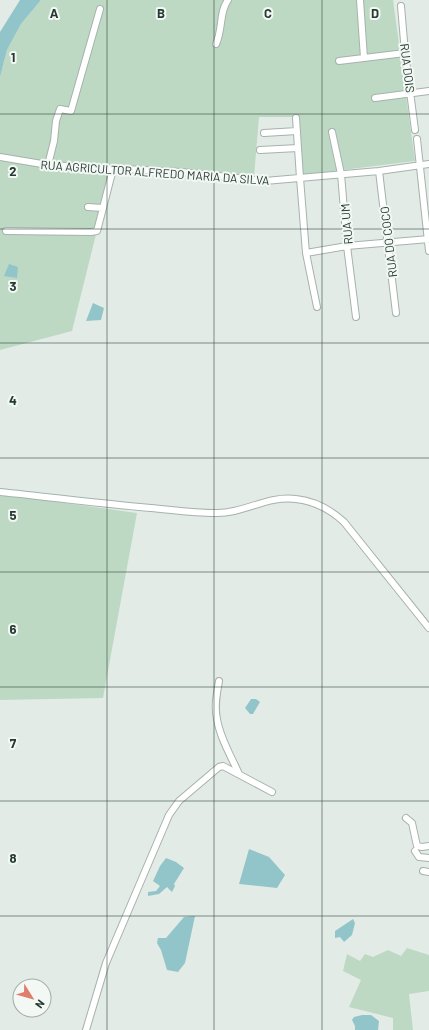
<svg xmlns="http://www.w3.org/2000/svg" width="429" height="1030" font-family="Barlow,sans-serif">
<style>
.green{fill:#bed9c3}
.water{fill:#92c5c9}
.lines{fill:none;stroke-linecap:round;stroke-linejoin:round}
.minor-casing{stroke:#a6b2ad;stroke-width:8}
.minor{stroke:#fff;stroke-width:6}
.grid{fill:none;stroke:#253a32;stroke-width:1;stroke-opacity:0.55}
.labels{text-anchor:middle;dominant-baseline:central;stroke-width:4;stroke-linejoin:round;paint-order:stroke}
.street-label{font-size:12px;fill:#253a32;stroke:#f3f8f5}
.grid-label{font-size:13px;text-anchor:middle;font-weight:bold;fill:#253a32;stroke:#f3f8f5;stroke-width:4;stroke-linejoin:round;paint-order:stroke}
</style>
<rect width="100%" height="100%" fill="#e3ebe7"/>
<path class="green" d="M 41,0 L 393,0 L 415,161 L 302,175 L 298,117 L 259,117 L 254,177 L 113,166 L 72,331 L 0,350 L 0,77 L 7,50 L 21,24 Z
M 0,494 L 137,513 L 103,698 L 0,700 Z
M 407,948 L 429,955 L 429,991 L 409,994 L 413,1030 L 393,1030 L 393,1018 L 349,1007 L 361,980 L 343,971 L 347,954 L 360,961 L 365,954 L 373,957 L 388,950 L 401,956 Z"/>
<path class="water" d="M 20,0 L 41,0 L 21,24 L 7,50 L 0,77 L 0,32 Z
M 9,264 L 18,267 L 17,278 L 4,276 Z
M 93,303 L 104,308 L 101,320 L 86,321 Z
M 251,699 L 256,699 L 260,702 L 253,714 L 250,714 L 245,708 Z
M 249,849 L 269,857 L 285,875 L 277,888 L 239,884 Z
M 166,858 L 176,862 L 184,868 L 174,884 L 175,886 L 172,892 L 167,887 L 159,894 L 148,896 L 148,892 L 156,891 L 160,886 L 153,881 L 160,866 Z
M 195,916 L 185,963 L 178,972 L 167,970 L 161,950 L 157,943 L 158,938 L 166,938 L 184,917 Z
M 353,919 L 355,923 L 352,935 L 344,942 L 340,937 L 335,938 L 335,931 Z
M 362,1015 L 371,1015 L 379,1021 L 378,1030 L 355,1030 L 355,1026 L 352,1020 L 354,1017 Z"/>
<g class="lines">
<g class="minor-casing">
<path id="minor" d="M 360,0 L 364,58
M 401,6 L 405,53 L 415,130
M 216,44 C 223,29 219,12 228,0
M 339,61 L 405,53
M 375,98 L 429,91
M 296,118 L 300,178 L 306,253 L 317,307
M 332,132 L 341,174 L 347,246 L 356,317
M 264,133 L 297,131
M 417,139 L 429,251
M 260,150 L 298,148
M 0,157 L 48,165 L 181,172 L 265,181 L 379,171 L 429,164
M 48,165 L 54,141 L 56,121 L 60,109 L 71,111 L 100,9
M 379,171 L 396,313
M 103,208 L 113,169
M 6,231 L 91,232 L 97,231 L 103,208 L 88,207
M 306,253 L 347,246 L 429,239
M 0,492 C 50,497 101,504 151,508 C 173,510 194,513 215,513 C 243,514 268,495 296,499 C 314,501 331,510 344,522 L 429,628
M 219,681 C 217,693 214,706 217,719 C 220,738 231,756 239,774
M 406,818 L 412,823 L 417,846 L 422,847 L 429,846
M 415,851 L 419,857 L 429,858
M 423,871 L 429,872
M 86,1030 L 106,963 L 169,815 L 179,801 L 219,767 L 223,766 L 272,792"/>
</g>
<use href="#minor" class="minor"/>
</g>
<path class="grid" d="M 107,0 L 107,1030M 214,0 L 214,1030M 322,0 L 322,1030M 0,114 L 429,114M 0,229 L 429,229M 0,343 L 429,343M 0,458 L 429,458M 0,572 L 429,572M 0,687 L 429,687M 0,801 L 429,801M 0,916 L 429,916"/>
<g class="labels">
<g class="street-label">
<text transform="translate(408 68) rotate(83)">RUA DOIS</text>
<text transform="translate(155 172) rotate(4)">RUA AGRICULTOR ALFREDO MARIA DA SILVA</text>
<text transform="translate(346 224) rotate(-95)">RUA UM</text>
<text transform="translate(388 242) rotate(-97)">RUA DO COCO</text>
</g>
</g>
<g class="grid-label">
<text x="54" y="18">A</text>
<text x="161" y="18">B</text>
<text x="268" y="18">C</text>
<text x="375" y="18">D</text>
<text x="13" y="62">1</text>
<text x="13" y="176">2</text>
<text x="13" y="291">3</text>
<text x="13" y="405">4</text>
<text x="13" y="520">5</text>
<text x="13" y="634">6</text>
<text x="13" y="748">7</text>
<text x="13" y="863">8</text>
</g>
<g transform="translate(32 998) rotate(127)"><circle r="19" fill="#f3f8f5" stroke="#a1aca7"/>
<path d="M0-3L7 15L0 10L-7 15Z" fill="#e07e6b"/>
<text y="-6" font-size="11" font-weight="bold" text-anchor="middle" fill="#253a32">N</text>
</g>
</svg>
